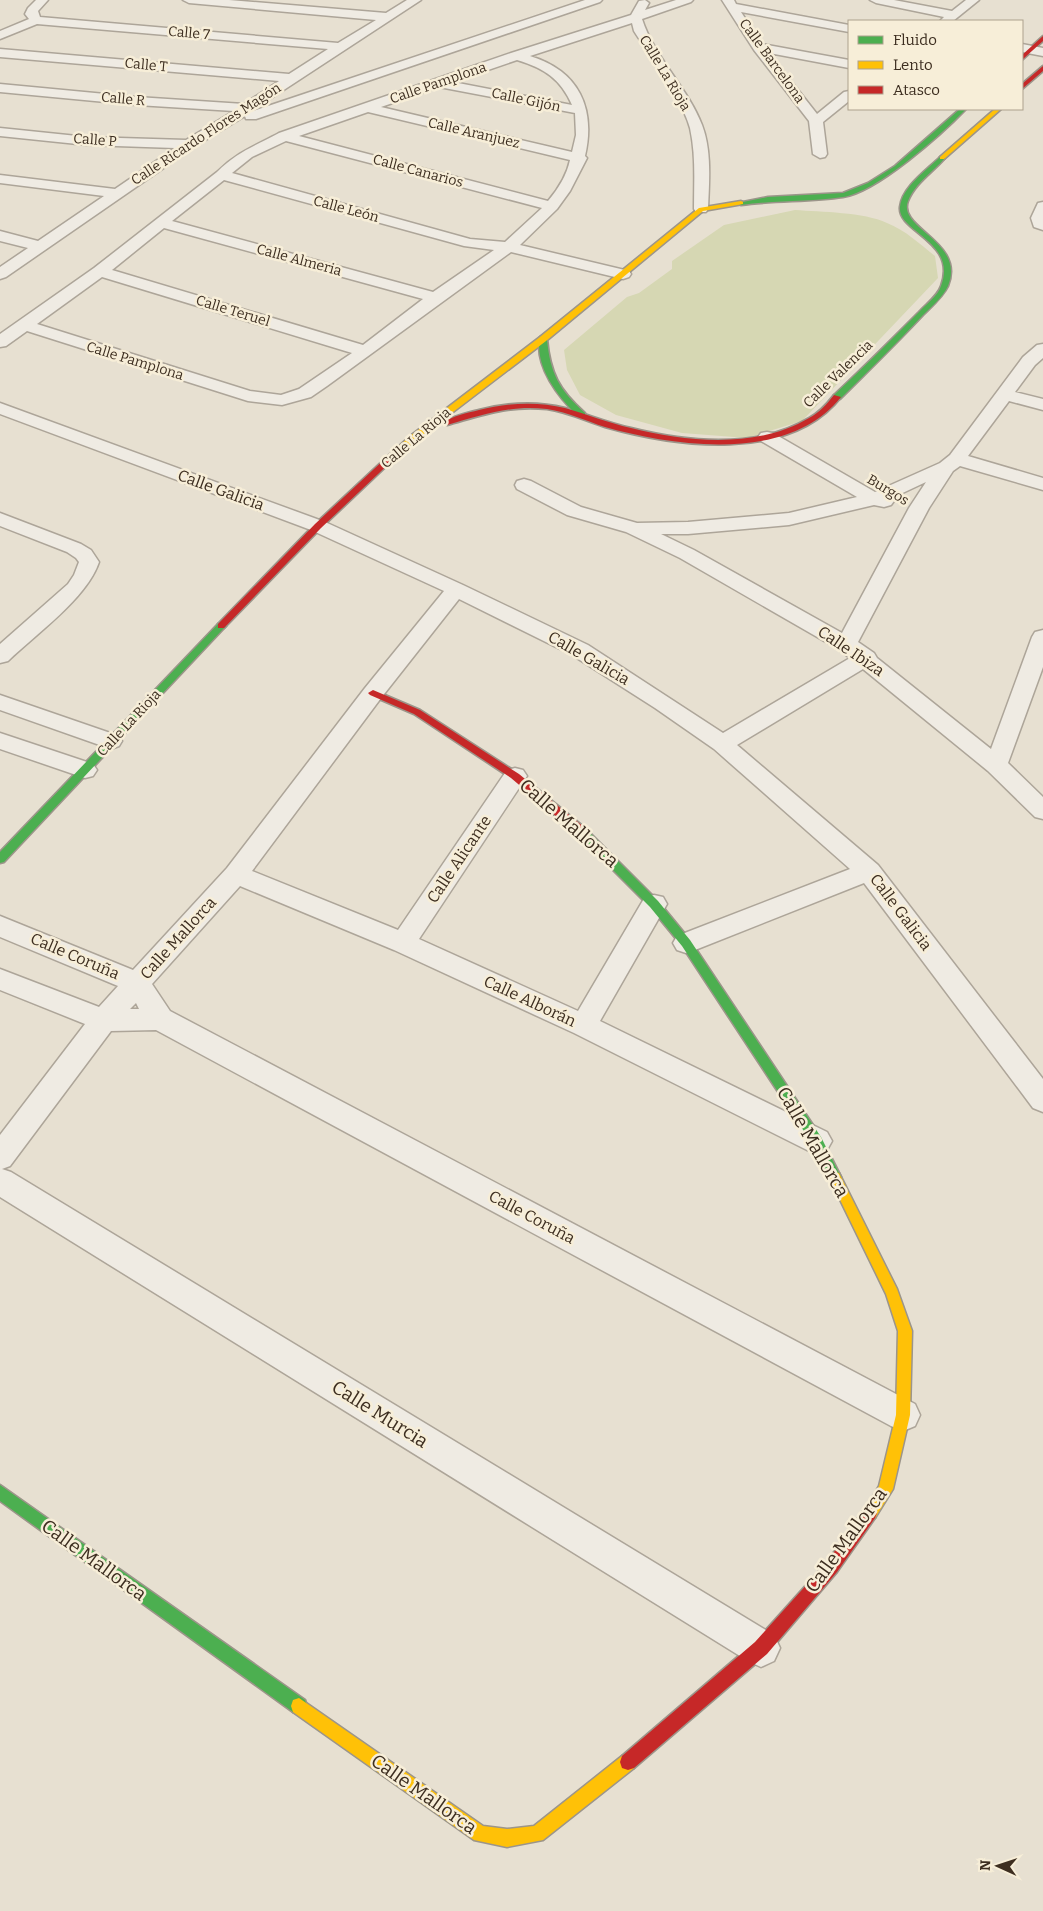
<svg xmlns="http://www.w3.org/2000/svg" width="1043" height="1911" font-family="Bitter,serif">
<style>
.green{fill:#d6d7b3}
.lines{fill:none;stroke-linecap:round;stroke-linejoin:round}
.street-casing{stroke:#ada599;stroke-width:3}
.fast-casing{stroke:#9c958a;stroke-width:3}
.slow-casing{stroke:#9c958a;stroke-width:3}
.jam-casing{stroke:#9c958a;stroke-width:3}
.street{fill:#efebe3;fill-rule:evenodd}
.fast{fill:#4caf50;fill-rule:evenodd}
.slow{fill:#ffc107;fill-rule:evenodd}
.jam{fill:#c62828;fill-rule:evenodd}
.labels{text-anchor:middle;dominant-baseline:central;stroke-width:5;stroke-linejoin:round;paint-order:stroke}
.far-street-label{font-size:14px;fill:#3d2e20;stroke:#f7eed8}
.street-label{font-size:16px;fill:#3d2e20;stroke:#f7eed8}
.near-street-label{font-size:19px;fill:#3d2e20;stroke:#f7eed8}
</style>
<rect width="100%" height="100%" fill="#e7e0d1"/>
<path class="green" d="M 795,210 C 821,212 864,212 887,223 C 905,230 920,244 935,256 L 938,278 L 802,421 L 747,438 L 682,433 L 616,415 L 580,395 L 567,370 L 564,350 L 627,297 L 639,293 L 672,269 L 672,261 L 724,225 Z"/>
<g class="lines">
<g class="street-casing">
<path id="street" d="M 36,0 L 48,0 L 38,11 L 40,17 L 338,43 L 376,20 L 189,3 L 183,0 L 229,0 L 386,13 L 407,0 L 421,0 L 250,112 L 585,0 L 602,0 L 600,2 L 256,119 L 246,119 L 245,116 L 194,147 L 6,277 L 0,279 L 0,267 L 28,248 L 0,241 L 0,231 L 38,241 L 104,196 L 0,183 L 0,175 L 115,189 L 175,148 L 87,145 L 0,136 L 0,128 L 87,137 L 186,140 L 234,111 L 137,105 L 0,92 L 0,84 L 137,97 L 244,104 L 279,81 L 0,57 L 0,49 L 289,74 L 328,49 L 37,24 L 0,39 L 0,31 L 29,19 L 25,14 L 28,8 Z
M 645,0 L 649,3 L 645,10 L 676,0 L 693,0 L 691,2 L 642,19 C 654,57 688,88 702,125 C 712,151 709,182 708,209 L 706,212 L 696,212 L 694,209 C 694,182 696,155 690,128 C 683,101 650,56 634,31 L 632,23 L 530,56 C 579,71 596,108 585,156 L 587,158 L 570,191 L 557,209 L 520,245 L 629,271 L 631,274 L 629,277 L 623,279 L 511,252 L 327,386 L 311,397 L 282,405 L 248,401 L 27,331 L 6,346 L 0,347 L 0,334 L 94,268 L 217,172 C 237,152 255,146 279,133 L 511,53 L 631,15 L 639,1 ZM 517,60 C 544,68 561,79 572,105 L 453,82 ZM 439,87 L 575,113 L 576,135 L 572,152 L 381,107 ZM 368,112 L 570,160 C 567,175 558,189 548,201 L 299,136 ZM 286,141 L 542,208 L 505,242 L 470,239 L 232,173 L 252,157 ZM 224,180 L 464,246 L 494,250 L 433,292 L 172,221 ZM 164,228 L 423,299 L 363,345 L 112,270 ZM 102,277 L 352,353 L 299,389 L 281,395 L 250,391 L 37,324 Z
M 722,0 L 734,0 L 736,4 L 849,25 L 849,32 L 741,12 L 762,44 L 849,60 L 849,68 L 769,53 L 817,114 L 844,92 L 849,91 L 849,101 L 823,122 L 827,154 L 825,157 L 820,158 L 813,154 L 809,121 L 754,50 Z
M 870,0 L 894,0 L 952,11 L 966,0 L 979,0 L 953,21 L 940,21 L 944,17 L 876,3 Z
M 1022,44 L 1043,48 L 1043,56 L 1022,52 Z
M 1043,202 L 1043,230 L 1034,227 L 1031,218 L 1038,203 Z
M 1043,344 L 1043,358 L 1035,365 L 1015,392 L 1043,399 L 1043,410 L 1009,401 L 968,456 L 1043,478 L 1043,490 L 960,466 L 953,471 L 929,508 L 858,642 L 874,653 L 877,658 L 991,749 L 1032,637 L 1035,632 L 1043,630 L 1043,667 L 1008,763 L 1043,797 L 1043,819 L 1035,817 L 988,771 L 863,669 L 737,745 L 878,865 L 1043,1079 L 1043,1112 L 1033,1108 L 864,883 L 695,950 L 686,953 L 677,950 L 673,943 L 677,936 L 850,869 L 714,749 L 655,708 L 572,655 L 459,599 L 381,698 L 252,871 L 398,930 L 507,770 L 515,768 L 523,770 L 527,776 L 523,782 L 419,939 L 578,1011 L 645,897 L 654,895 L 663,897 L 667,904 L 600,1021 L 827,1132 L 832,1141 L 827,1150 L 817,1153 L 807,1150 L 574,1033 L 394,950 L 240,886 L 152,984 L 170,1011 L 915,1404 L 920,1415 L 915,1426 L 903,1431 L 891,1426 L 156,1030 L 111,1031 L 10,1166 L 2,1169 L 11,1172 L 774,1635 L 780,1648 L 774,1661 L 761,1667 L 748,1661 L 0,1197 L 0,1135 L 85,1024 L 0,990 L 0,969 L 99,1007 L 118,986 L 0,937 L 0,916 L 133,970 L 227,868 L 365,688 L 444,591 L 311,530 L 0,414 L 0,403 L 325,522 L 463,585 L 588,645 L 723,733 L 850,658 L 838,649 L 680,558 L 626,532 L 567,515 L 517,489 L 515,485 L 517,481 L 524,479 L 531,481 L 581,507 L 637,523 L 688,522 L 789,513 L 857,497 L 761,441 L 758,437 L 761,433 L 767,432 L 773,433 L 875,492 L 940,463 L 950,455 L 1023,357 L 1037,345 ZM 926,482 L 909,508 L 842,633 L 694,550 L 661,534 L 688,534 L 789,525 L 874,505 L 884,507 L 891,505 L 894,501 L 892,498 ZM 136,1003 L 139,1009 L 130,1009 Z
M 0,513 L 81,544 L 91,550 L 99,562 C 87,598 36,634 8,661 L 0,663 L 0,644 L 68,584 L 74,575 L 79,562 L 76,558 L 67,552 L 0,526 Z
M 0,695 L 119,736 L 122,741 L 119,746 L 111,749 L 0,710 Z
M 0,733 L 93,764 L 97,770 L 93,776 L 85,778 L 0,749 Z"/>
</g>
<g class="fast-casing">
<path id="fast" d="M 960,109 L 966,109 C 942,134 877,192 843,197 C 810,202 775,200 741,205 L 738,203 L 768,197 L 843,193 L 868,183 L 895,166 Z
M 940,157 L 945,158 C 933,172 915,183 908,201 C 897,229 966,241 948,286 C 943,297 931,307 923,315 C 896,344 868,371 840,399 L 834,399 L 834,395 C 863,368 891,340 919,312 C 926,304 938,296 941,286 C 958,241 897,232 900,207 C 902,187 927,170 940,157 Z
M 540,337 L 547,339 C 550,373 559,390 585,413 L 585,417 L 579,417 C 559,398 534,367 540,337 Z
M 221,623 L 226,626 L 224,628 L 4,862 L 0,863 L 0,852 L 218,624 Z
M 581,827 L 585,828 L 658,901 L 690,940 L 821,1137 L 841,1177 L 839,1181 L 835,1182 L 831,1181 L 813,1145 L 682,946 L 650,907 L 577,834 L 576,831 L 577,828 Z
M 0,1485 L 305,1700 L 307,1706 L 305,1712 L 299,1714 L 293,1712 L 0,1501 Z"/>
</g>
<g class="slow-casing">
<path id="slow" d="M 995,109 L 1001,109 L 944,159 L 940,159 L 940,157 Z
M 741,201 L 743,202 L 743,204 L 703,211 L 546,341 L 415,441 L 395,459 L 389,459 L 389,455 L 409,437 L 540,337 L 699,208 Z
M 835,1172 L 839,1173 L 897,1289 L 912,1331 L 910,1415 L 893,1489 L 875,1518 L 870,1520 L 865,1518 L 863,1513 L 879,1486 L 896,1415 L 898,1331 L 886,1294 L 829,1177 L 831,1173 Z
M 299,1698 L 483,1826 L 507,1829 L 534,1826 L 622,1756 L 628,1754 L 634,1756 L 636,1762 L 634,1768 L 543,1840 L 507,1847 L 474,1840 L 293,1712 L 291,1706 L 293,1700 Z"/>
</g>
<g class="jam-casing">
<path id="jam" d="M 1043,36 L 1043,41 L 1022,60 L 1022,55 Z
M 1043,66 L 1043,71 L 1022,89 L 1022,84 Z
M 834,395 L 841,397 C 789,463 676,447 605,427 C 586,421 568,412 547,409 C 508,405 483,415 447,425 L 443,423 C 452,416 467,413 479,410 C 506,403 537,401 565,408 C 587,414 608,423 631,428 C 687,442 757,449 809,418 C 819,413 827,404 834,395 Z
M 389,455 L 396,457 L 321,528 L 224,628 L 218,628 L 218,624 L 315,524 Z
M 373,690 L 420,710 L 519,774 L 585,828 L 586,831 L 585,834 L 577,834 L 511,778 L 414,714 L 370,695 L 368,693 Z
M 870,1506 L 875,1508 L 877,1513 L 875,1518 L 837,1572 L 767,1654 L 634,1768 L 628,1770 L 622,1768 L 620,1762 L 622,1756 L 755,1642 L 827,1562 L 865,1508 Z"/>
</g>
<use href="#street" class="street"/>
<use href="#fast" class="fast"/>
<use href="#slow" class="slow"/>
<use href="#jam" class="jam"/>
</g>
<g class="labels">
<g class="far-street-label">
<text transform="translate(189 33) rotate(5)">Calle 7</text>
<text transform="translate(772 61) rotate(54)">Calle Barcelona</text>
<text transform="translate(146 65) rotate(5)">Calle T</text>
<text transform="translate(665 73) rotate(59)">Calle La Rioja</text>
<text transform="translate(438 83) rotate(-19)">Calle Pamplona</text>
<text transform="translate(123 99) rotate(5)">Calle R</text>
<text transform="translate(526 100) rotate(12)">Calle Gijón</text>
<text transform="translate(474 133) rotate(13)">Calle Aranjuez</text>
<text transform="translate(206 134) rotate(-33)">Calle Ricardo Flores Magón</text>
<text transform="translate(95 140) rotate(4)">Calle P</text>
<text transform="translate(418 171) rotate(15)">Calle Canarios</text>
<text transform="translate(346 209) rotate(15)">Calle León</text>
<text transform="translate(299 260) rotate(15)">Calle Almeria</text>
<text transform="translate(233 311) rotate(17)">Calle Teruel</text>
<text transform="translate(135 361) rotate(17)">Calle Pamplona</text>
<text transform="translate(838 374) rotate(-44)">Calle Valencia</text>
<text transform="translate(416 438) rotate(-40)">Calle La Rioja</text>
<text transform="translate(888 490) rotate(31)">Burgos</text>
<text transform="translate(129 723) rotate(-47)">Calle La Rioja</text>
</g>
<g class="street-label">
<text transform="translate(221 490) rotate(20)">Calle Galicia</text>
<text transform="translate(851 651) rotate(34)">Calle Ibiza</text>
<text transform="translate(589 658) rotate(30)">Calle Galicia</text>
<text transform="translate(459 859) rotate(-56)">Calle Alicante</text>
<text transform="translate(901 912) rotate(53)">Calle Galicia</text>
<text transform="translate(178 938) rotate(-48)">Calle Mallorca</text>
<text transform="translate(75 956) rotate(23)">Calle Coruña</text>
<text transform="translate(530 1001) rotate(25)">Calle Alborán</text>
<text transform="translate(532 1217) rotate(28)">Calle Coruña</text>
</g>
<g class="near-street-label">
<text transform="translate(569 823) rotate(41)">Calle Mallorca</text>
<text transform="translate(813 1142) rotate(60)">Calle Mallorca</text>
<text transform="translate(380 1414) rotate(32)">Calle Murcia</text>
<text transform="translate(846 1540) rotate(-54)">Calle Mallorca</text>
<text transform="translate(94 1560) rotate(36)">Calle Mallorca</text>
<text transform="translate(424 1794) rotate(35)">Calle Mallorca</text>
</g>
</g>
<rect x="848" y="20" width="175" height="90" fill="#f7eed8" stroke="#ada18e"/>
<rect x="858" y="36" width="25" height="8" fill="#4caf50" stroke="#ada18e"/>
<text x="893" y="45" font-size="15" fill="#3d2e20">Fluido</text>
<rect x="858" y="61" width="25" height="8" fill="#ffc107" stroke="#ada18e"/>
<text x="893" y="70" font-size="15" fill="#3d2e20">Lento</text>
<rect x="858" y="86" width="25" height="8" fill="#c62828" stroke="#ada18e"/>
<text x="893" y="95" font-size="15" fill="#3d2e20">Atasco</text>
<g transform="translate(998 1866) rotate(273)" stroke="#f7eed8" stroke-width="4" paint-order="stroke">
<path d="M0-4L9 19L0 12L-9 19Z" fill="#3d2e20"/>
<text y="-8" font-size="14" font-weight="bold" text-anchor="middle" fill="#3d2e20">N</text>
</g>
</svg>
